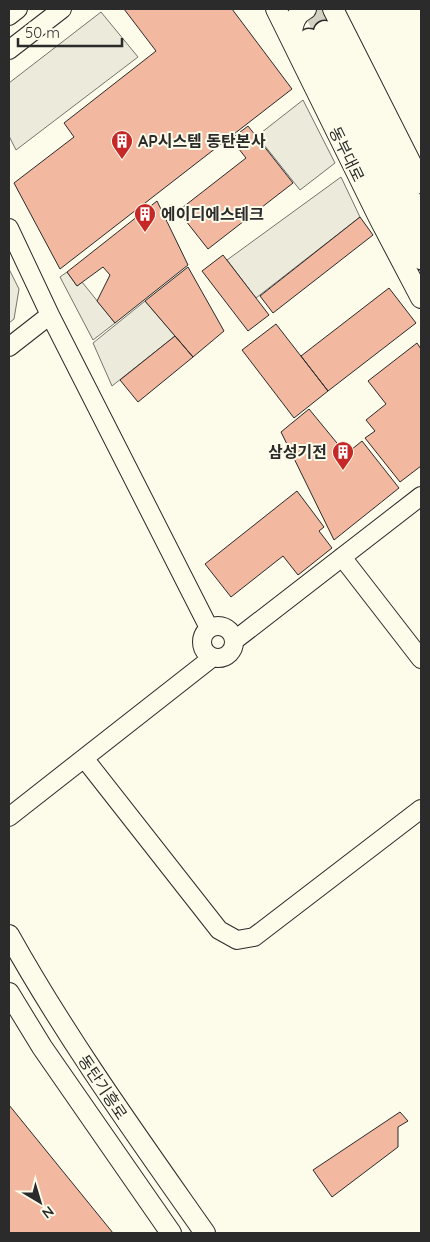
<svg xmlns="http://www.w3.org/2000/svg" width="430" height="1242" font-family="Quicksand,'Noto Sans KR',sans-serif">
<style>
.parking{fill:#eceadb;stroke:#74746e}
.building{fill:#f2b8a0;stroke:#2b2b2b}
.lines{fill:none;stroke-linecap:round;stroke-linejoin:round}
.highway-tunnel{stroke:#d3d1c4;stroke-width:22;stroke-dasharray:22 11;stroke-linecap:butt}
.secondary-casing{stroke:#2b2b2b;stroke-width:20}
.primary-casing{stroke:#2b2b2b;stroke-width:22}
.highway-casing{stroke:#2b2b2b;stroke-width:25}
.secondary{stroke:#fdfbea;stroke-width:18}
.primary{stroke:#fdfbea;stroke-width:20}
.highway{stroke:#fdfbea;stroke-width:22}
.labels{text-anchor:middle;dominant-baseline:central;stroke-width:4;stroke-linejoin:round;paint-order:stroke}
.poi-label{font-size:16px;font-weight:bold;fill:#2b2b2b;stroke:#fdfbea;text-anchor:start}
.street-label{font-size:16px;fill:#2b2b2b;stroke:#fdfbea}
</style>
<rect width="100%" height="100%" fill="#fdfbea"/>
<path class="parking" d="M 101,12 L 138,57 L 16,150 L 9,136 L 9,83 Z
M 303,100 L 335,163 L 300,190 L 257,136 Z
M 341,177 L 360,217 L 256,298 L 227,260 Z
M 9,269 L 19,289 L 14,319 L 9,323 Z
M 67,272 L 77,286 L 82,282 L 115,323 L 93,340 L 60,277 Z
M 145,301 L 175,336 L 112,386 L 93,343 Z"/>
<path class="building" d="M 124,9 L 232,9 L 292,89 L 60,269 L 14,183 L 74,137 L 64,123 L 156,51 Z
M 248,126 L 293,183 L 208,249 L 178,211 L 246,158 L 231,139 Z
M 157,201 L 188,265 L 115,323 L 97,301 L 110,275 L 103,267 L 77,286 L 67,272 Z
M 360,217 L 373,235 L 273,313 L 260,296 Z
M 223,255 L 269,315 L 248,331 L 202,271 Z
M 188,267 L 224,331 L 193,357 L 145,301 Z
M 389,288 L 416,323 L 328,391 L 301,356 Z
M 276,324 L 328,391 L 294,418 L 242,350 Z
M 175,336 L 193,357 L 138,402 L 120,380 Z
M 417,343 L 421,349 L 421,466 L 400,482 L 365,438 L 375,431 L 366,420 L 386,404 L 368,381 Z
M 309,409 L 346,454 L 362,441 L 399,488 L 334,540 L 281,432 Z
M 297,491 L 324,527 L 319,531 L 332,548 L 298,575 L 283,556 L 231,597 L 205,564 Z
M 9,1105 L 113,1233 L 9,1233 Z
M 400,1112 L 408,1121 L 398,1127 L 398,1147 L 332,1197 L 313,1170 Z"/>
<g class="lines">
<path class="highway-tunnel" d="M 314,9 L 325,32"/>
<g class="secondary-casing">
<path id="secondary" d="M 9,16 L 18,9
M 9,50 L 62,9
M 9,228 L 50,315 L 209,628
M 9,347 L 50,315
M 342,557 L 421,659
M202 642a16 16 0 1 1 32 0a16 16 0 1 1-32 0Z
M 235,640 L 421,496
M 84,758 L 219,930 L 237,940 L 254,937 L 421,809
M 9,817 L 213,657"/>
</g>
<g class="primary-casing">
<path id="primary" d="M 276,9 L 379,218 L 421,298
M 333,9 L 421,183
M 291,37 C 293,25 294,15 306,9
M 9,935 C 67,1039 137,1136 205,1233
M 9,993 L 42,1047 L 171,1233"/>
</g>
<g class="highway-casing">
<path id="highway" d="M 325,32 L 421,221
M 309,40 L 421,258"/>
</g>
<use href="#secondary" class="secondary"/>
<use href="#primary" class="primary"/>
<use href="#highway" class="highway"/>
</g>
<defs>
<g id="building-pin" transform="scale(1.125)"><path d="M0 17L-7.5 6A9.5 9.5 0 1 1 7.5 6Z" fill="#c62828" stroke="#fdfbea"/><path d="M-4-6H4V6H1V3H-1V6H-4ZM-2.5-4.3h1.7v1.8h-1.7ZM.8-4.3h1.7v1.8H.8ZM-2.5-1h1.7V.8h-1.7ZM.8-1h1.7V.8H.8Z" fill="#fff"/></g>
</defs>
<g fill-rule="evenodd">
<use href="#building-pin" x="122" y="141"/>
<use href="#building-pin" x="145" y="214"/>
<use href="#building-pin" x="343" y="452"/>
</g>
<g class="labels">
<g class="poi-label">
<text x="138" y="141">AP시스템 동탄본사</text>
<text x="161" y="214">에이디에스테크</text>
<text x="327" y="452" text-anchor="end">삼성기전</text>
</g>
<g class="street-label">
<text transform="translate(347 154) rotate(64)">동부대로</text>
<text transform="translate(103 1087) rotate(56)">동탄기흥로</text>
</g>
</g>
<rect width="430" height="1242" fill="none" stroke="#2b2b2b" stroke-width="20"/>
<g transform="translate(40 1202) rotate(142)" stroke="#fdfbea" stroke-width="4" paint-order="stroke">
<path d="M0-4L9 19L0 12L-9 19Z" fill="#2b2b2b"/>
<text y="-8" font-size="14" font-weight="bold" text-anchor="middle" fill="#2b2b2b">N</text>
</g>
<path d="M18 38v8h104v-8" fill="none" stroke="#2b2b2b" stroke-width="2.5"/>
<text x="25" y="38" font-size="15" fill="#2b2b2b" stroke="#fdfbea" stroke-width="4" paint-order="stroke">50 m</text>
</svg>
